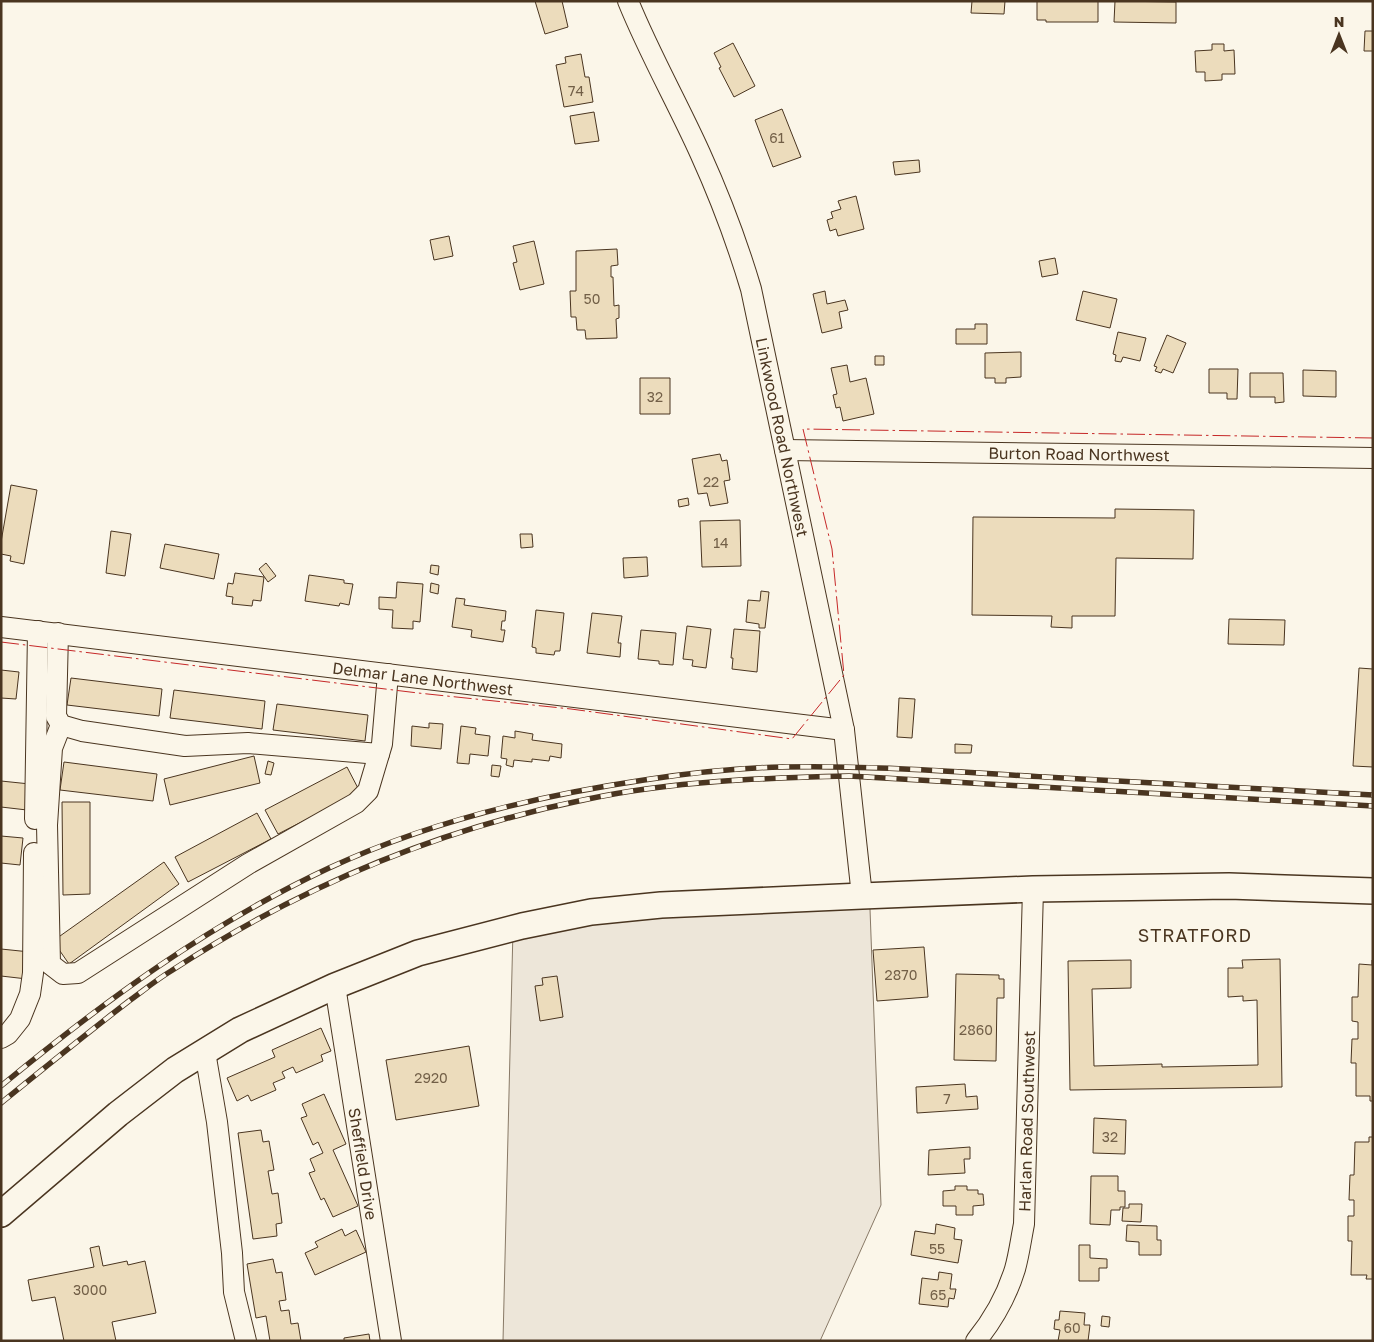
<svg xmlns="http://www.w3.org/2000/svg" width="1374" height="1342" font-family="'Golos Text',sans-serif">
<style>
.green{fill:#ede6d9;stroke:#887966}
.building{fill:#ecdcbc;stroke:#4a3520}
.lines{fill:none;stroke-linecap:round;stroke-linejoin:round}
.minor-casing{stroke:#4a3520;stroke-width:22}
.major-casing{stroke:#4a3520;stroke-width:28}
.minor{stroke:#fbf6e9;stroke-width:20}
.major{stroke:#fbf6e9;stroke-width:25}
.rail-casing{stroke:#4a3520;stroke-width:5.5}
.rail{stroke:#fbf6e9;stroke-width:4;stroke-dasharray:11;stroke-linecap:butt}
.power{stroke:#c62828;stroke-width:1;stroke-dasharray:18 4 2.5 4;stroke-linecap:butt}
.labels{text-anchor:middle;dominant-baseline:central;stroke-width:4;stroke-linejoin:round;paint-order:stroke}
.number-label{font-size:14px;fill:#725f47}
.street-label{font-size:16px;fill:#4a3520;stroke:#fbf6e9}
.neighbourhood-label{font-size:18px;letter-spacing:1px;fill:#4a3520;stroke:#fbf6e9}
</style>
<rect width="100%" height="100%" fill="#fbf6e9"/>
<path class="green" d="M 868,897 L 870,909 L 881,1205 L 820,1341 L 503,1341 L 513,929 Z"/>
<path class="building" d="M 535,1 L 562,1 L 568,27 L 545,34 Z
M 972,1 L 1005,1 L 1004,14 L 971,13 Z
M 1037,1 L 1098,1 L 1098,22 L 1046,22 L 1046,20 L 1037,20 Z
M 1115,1 L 1176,2 L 1176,23 L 1114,22 Z
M 1365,31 L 1373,31 L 1373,51 L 1364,51 Z
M 733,43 L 755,86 L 734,97 L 719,68 L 721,67 L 714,53 Z
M 1212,44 L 1224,44 L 1224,51 L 1234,50 L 1235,74 L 1222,74 L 1222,80 L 1205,81 L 1205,72 L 1196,72 L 1195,51 L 1212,50 Z
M 581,54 L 585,77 L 589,77 L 593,102 L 564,107 L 556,65 L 566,63 L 565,57 Z
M 782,109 L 801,157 L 773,167 L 755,120 Z
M 594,112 L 599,141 L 575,144 L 570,116 Z
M 919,160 L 920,172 L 895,175 L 893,162 Z
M 856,196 L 864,229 L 838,236 L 836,229 L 830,231 L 827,220 L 833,218 L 831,212 L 841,209 L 838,201 Z
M 449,236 L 453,256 L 434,260 L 430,240 Z
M 534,241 L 544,284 L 520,290 L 513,263 L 517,262 L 513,246 Z
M 617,249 L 618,265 L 611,266 L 611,277 L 613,277 L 614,306 L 619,305 L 619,318 L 616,319 L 617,338 L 586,339 L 585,330 L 577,330 L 576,317 L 571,317 L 570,291 L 576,291 L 576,251 Z
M 1055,258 L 1058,274 L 1042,277 L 1039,261 Z
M 825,291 L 827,304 L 845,300 L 848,310 L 839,312 L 842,328 L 822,333 L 813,294 Z
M 1083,291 L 1117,299 L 1110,328 L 1076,320 Z
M 975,324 L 987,324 L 987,344 L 956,344 L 956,329 L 975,329 Z
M 1118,332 L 1146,338 L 1140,361 L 1123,357 L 1121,362 L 1115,361 L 1116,355 L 1113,354 Z
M 1167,335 L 1186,343 L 1173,373 L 1163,369 L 1161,373 L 1155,371 L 1157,367 L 1154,366 Z
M 1021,352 L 1021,377 L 1006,378 L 1006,383 L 995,383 L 995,378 L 985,378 L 985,353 Z
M 875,356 L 884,356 L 884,365 L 875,365 Z
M 847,365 L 850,382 L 866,378 L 874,414 L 843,421 L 840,407 L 836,408 L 833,395 L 837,394 L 831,368 Z
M 1209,369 L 1238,369 L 1237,399 L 1227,399 L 1227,393 L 1209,393 Z
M 1303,370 L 1336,371 L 1336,397 L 1303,396 Z
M 1250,373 L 1283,373 L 1284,402 L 1275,403 L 1275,397 L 1250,397 Z
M 640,378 L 670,378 L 670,414 L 640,414 Z
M 720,454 L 722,461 L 727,460 L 730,480 L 724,481 L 728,503 L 710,506 L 707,493 L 698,494 L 692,459 Z
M 11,485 L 37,490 L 24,564 L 10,561 L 11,556 L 1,554 L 1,542 Z
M 688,498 L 689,505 L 679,507 L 678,500 Z
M 1115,509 L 1194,510 L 1193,559 L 1116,558 L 1115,616 L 1072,616 L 1072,628 L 1051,627 L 1052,616 L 972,615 L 973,517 L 1115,518 Z
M 740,520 L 741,566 L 702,567 L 700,521 Z
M 111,531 L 131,534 L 125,576 L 106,573 Z
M 520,534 L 532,534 L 533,547 L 521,548 Z
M 165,544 L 219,554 L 214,579 L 160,568 Z
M 647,557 L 648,576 L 624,578 L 623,558 Z
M 266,563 L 276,576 L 268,582 L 259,569 Z
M 431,565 L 439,566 L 438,575 L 430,573 Z
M 235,573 L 264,577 L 261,601 L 253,600 L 252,606 L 232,604 L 233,597 L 226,596 L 228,583 L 233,584 Z
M 309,575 L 344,580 L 344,583 L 353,584 L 349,605 L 340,603 L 339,606 L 305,601 Z
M 397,582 L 423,584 L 420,622 L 413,621 L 413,629 L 392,628 L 393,610 L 379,609 L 379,597 L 396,598 Z
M 431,583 L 439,585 L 438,594 L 430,592 Z
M 761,591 L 769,592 L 765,628 L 759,628 L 759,624 L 746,622 L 748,600 L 760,601 Z
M 456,598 L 465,599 L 464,605 L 506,611 L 505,621 L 502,621 L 501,630 L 505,630 L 503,642 L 471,637 L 472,630 L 452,627 Z
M 536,610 L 564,613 L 560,651 L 555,651 L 554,655 L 536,653 L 536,648 L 532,647 Z
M 592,613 L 622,616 L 618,643 L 621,643 L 620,657 L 587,653 Z
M 1229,619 L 1285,620 L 1284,645 L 1228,644 Z
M 687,626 L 711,629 L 706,668 L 692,666 L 693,660 L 683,659 Z
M 734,629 L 760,631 L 757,672 L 732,669 L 733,658 L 731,658 Z
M 641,630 L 676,633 L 673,665 L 659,664 L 659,661 L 638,659 Z
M 1359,668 L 1373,669 L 1373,767 L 1353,766 Z
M 1,670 L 19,672 L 16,699 L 1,698 Z
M 71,678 L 162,689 L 159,716 L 67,705 Z
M 174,690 L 265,701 L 262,729 L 170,718 Z
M 899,698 L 915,699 L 912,738 L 897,737 Z
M 277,704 L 368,715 L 365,741 L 273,730 Z
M 429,723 L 443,724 L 441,749 L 411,746 L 412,726 L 429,728 Z
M 461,726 L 476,728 L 475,734 L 490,736 L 488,756 L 470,754 L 469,764 L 457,763 Z
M 515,731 L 533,734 L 532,740 L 562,744 L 561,758 L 550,756 L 549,761 L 532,759 L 532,762 L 514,760 L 513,767 L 506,765 L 507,759 L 501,758 L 503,736 L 515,738 Z
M 955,744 L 972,745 L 971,753 L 955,753 Z
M 254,756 L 260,783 L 170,805 L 164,779 Z
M 268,761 L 274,763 L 271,775 L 265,774 Z
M 64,762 L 157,774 L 153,801 L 60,790 Z
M 492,765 L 501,766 L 499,777 L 491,776 Z
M 347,767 L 360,792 L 278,834 L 265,810 Z
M 1,781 L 30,784 L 27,810 L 1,807 Z
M 62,802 L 90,802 L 90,894 L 63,895 Z
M 257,813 L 271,839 L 188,882 L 175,857 Z
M 1,836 L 23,838 L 20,865 L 1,863 Z
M 164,862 L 179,884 L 69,964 L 53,941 Z
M 924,947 L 928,997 L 877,1001 L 873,950 Z
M 1,949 L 30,952 L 27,979 L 1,976 Z
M 1280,959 L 1282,1087 L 1070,1090 L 1068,961 L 1131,960 L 1131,988 L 1092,989 L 1094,1066 L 1162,1064 L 1162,1067 L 1258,1065 L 1257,1000 L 1243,1001 L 1243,996 L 1228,997 L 1228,968 L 1243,968 L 1242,960 Z
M 1372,960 L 1373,960 L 1373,1101 L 1370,1101 L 1370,1096 L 1356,1096 L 1356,1063 L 1351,1063 L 1352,1039 L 1358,1039 L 1358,1022 L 1352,1021 L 1352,997 L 1358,997 L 1359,964 L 1372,965 Z
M 956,974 L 999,975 L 999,979 L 1004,979 L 1004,998 L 997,998 L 996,1061 L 954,1060 Z
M 557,976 L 563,1017 L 540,1021 L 535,986 L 543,985 L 542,978 Z
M 321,1028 L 331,1051 L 321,1055 L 323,1061 L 296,1073 L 293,1067 L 282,1072 L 285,1078 L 273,1083 L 276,1090 L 251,1101 L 248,1095 L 237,1101 L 227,1078 L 275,1057 L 272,1050 Z
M 469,1046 L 479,1106 L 396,1120 L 386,1060 Z
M 965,1084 L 966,1097 L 977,1096 L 978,1109 L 917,1113 L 916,1087 Z
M 324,1094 L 346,1144 L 333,1150 L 358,1206 L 333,1217 L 324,1198 L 321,1200 L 309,1173 L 315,1171 L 310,1159 L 323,1153 L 318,1142 L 313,1145 L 301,1118 L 307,1116 L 302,1104 Z
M 1094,1118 L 1126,1120 L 1125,1154 L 1093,1153 Z
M 261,1130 L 263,1142 L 269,1141 L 274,1170 L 268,1171 L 272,1194 L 278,1193 L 282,1223 L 276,1224 L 277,1236 L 253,1239 L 238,1133 Z
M 1369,1137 L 1373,1137 L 1373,1279 L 1366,1279 L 1367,1275 L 1351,1275 L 1352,1241 L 1348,1241 L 1348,1216 L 1354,1216 L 1354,1200 L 1349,1200 L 1350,1175 L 1354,1175 L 1355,1142 L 1369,1142 Z
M 970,1147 L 970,1159 L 964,1159 L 965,1173 L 928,1175 L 929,1150 Z
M 1091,1176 L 1118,1176 L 1118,1191 L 1125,1191 L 1125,1207 L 1120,1207 L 1120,1210 L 1111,1210 L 1110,1225 L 1090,1224 Z
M 955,1186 L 967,1186 L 967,1190 L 978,1190 L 978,1194 L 983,1194 L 984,1205 L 973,1206 L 973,1215 L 956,1215 L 956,1206 L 943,1206 L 943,1191 L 955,1190 Z
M 1129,1204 L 1142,1204 L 1141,1222 L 1122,1221 L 1123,1208 L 1129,1208 Z
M 936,1224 L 955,1228 L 954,1239 L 962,1240 L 958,1263 L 911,1255 L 915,1231 L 935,1234 Z
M 1127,1225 L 1157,1226 L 1157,1240 L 1161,1240 L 1161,1255 L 1139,1255 L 1139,1242 L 1126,1241 Z
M 342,1229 L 345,1236 L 356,1230 L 366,1252 L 315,1275 L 305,1253 L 318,1247 L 315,1242 Z
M 1079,1245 L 1090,1245 L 1090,1258 L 1107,1259 L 1107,1268 L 1099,1268 L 1099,1281 L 1079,1281 Z
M 99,1246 L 103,1266 L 127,1261 L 128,1265 L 145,1261 L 156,1313 L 112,1322 L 116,1341 L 64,1341 L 55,1297 L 32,1301 L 28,1280 L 94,1267 L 90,1248 Z
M 273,1259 L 276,1273 L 282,1272 L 286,1300 L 279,1301 L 281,1311 L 289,1310 L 291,1324 L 298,1323 L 301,1341 L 270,1341 L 266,1316 L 256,1318 L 247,1264 Z
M 939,1272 L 952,1274 L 950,1289 L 956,1289 L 954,1299 L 949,1298 L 948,1307 L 919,1304 L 922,1278 L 938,1280 Z
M 1060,1311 L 1085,1313 L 1084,1325 L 1090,1325 L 1088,1341 L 1058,1341 L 1060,1330 L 1054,1329 L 1055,1320 L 1059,1320 Z
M 1102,1316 L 1110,1317 L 1109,1327 L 1101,1326 Z
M 369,1334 L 370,1341 L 344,1341 L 344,1338 Z"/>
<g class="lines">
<g class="minor-casing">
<g id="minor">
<path id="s1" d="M 628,1 C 649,53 677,102 700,153 C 720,197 737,242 751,289 L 844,730 L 862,896"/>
<path id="s2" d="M 785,450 L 1373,458"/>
<path id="s3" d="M 1,627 L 844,730"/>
<path d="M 58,633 L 56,716 L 61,725 L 82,731 L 185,746 L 248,743 L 379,754"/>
<path d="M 61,725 L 52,748 L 47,825 L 50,964 L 63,974 L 78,973 L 248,864 L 356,803 L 368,791 L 382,744 L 388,674"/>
<path d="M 35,819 L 38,631"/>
<path id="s4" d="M 335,986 L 391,1341"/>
<path d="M 1,1038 L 8,1034 L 20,1019 L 30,994 L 33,973 L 34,853"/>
<path d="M 205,1052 L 217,1122 L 232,1253 L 234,1292 L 246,1341"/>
<path id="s5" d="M 976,1341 C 993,1320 1007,1295 1015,1269 C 1019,1255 1021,1239 1024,1224 L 1033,889"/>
</g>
</g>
<g class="major-casing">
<path id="major" d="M 1,1214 L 118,1114 L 175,1070 L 240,1030 L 335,986 L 418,953 L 522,926 L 591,912 L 661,905 L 862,896 L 1033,889 L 1229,886 L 1373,891"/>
</g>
<use href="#minor" class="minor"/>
<use href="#major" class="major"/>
<g class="rail-casing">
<path id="rail" d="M 1,1086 C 103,1002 209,924 329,868 C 428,822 536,796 644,780 C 690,773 736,768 782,767 C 870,765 957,772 1045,777 C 1154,783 1263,789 1373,795
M 1,1103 C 43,1069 86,1034 129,1001 C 143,991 156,980 171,971 C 298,888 439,829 588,799 C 673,781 762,778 849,776 L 1373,806"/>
</g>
<use href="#rail" class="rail"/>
<path class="power" d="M 1,642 L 418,693 L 571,709 L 792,739 L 844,675 L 832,549 L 803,429 L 1373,438"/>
</g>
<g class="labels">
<g class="number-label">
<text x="576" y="90">74</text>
<text x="777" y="137">61</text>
<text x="592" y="298">50</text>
<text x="655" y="396">32</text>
<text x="711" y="481">22</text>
<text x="721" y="542">14</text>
<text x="901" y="974">2870</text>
<text x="976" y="1029">2860</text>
<text x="431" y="1077">2920</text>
<text x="947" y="1098">7</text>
<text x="1110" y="1136">32</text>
<text x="937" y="1248">55</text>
<text x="90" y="1289">3000</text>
<text x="938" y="1294">65</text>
<text x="1072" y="1327">60</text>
</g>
<g class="street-label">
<text stroke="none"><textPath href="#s1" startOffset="465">Linkwood Road Northwest</textPath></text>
<text stroke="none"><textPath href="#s2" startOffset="294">Burton Road Northwest</textPath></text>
<text stroke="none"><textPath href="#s3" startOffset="425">Delmar Lane Northwest</textPath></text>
<text stroke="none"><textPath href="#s5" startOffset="231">Harlan Road Southwest</textPath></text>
<text stroke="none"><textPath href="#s4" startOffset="180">Sheffield Drive</textPath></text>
</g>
<g class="neighbourhood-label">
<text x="1195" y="935">STRATFORD</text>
</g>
</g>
<rect width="1374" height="1342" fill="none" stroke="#4a3520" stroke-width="5"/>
<g transform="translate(1339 35)" stroke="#fbf6e9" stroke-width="4" paint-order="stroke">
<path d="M0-4L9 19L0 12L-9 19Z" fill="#4a3520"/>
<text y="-8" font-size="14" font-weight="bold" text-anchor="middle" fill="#4a3520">N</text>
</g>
</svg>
